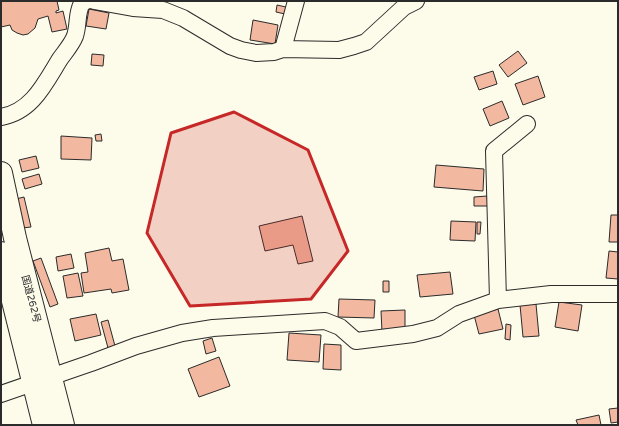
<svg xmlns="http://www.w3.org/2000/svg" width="619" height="426" font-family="'Varela Round','Noto Sans JP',sans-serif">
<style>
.building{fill:#f2b8a0;stroke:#2b2b2b}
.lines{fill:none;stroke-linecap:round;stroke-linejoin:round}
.minor-casing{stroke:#2b2b2b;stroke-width:18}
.highway-casing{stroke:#2b2b2b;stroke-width:24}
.minor{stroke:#fdfbea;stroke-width:16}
.highway{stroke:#fdfbea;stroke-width:22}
.marked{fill:#c62828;fill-opacity:0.2;stroke:#c62828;stroke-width:3;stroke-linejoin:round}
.labels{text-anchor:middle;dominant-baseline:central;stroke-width:3;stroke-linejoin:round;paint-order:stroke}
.street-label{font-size:10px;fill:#2b2b2b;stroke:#fdfbea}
</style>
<rect width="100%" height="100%" fill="#fdfbea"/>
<path class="building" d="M 1,1 L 57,1 L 59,10 L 56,11 L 56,13 L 63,11 L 67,29 L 52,32 L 48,16 L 38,19 L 35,28 L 28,34 L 23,35 L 17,33 L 12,30 L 10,25 L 1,27 Z
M 277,5 L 286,7 L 285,14 L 276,12 Z
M 89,9 L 109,13 L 106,29 L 86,26 Z
M 253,20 L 278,25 L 275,44 L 250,40 Z
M 518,51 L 527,63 L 508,77 L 499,65 Z
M 92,54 L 104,55 L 103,66 L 91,65 Z
M 493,71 L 497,84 L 479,90 L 474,77 Z
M 538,76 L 545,97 L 523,105 L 515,84 Z
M 502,101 L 509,118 L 490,126 L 483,109 Z
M 101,134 L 102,141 L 96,141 L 95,135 Z
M 61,136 L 92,138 L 91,160 L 61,159 Z
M 36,156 L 39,168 L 22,172 L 19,160 Z
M 436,165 L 484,169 L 483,191 L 434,187 Z
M 39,174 L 42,184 L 25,189 L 22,179 Z
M 487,196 L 488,206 L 474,206 L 474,197 Z
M 24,197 L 31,227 L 22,228 L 16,199 Z
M 611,215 L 618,215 L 618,242 L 609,242 Z
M 302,216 L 313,261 L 298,264 L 293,245 L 265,251 L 259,226 Z
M 451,221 L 476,222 L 475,241 L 450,240 Z
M 477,222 L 481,222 L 480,234 L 477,234 Z
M 109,248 L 112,261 L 123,259 L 129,290 L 112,293 L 111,289 L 84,293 L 81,273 L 88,272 L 85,253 Z
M 609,251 L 618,252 L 618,279 L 606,278 Z
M 71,254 L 74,268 L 58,271 L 56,257 Z
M 41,258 L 58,304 L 50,307 L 33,261 Z
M 450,272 L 453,294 L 420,297 L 417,275 Z
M 78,273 L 83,296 L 67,298 L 63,276 Z
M 383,281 L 389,281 L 389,292 L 383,292 Z
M 339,299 L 375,300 L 374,318 L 338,317 Z
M 559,302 L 582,305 L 578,331 L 555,327 Z
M 536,304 L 539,336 L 523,337 L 520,305 Z
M 498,309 L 503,329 L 479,334 L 474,315 Z
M 405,310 L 405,331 L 382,332 L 381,311 Z
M 96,314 L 101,335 L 75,341 L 70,319 Z
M 108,320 L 115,346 L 108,348 L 101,322 Z
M 506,324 L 511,325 L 510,340 L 505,339 Z
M 289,333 L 321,335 L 319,362 L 287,360 Z
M 212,338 L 216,351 L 206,354 L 203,341 Z
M 324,344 L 341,345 L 341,370 L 323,369 Z
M 219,357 L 230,386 L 199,397 L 188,369 Z
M 618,408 L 618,422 L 611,423 L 609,409 Z
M 599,415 L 601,425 L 578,425 L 576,420 Z"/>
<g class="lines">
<g class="minor-casing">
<path id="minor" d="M 94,1 L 133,8 L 163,10 L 183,18 L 230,46 L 241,50 L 256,53 L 274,52 L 283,49 L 339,50 L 354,46 L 366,42 L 404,7 L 416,1
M 283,49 L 296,1
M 1,117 C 32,112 45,83 60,59 C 65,52 72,44 75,36 C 79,24 76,14 82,3 L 86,1
M 498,300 L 494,151 L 527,124
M 1,394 L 91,363 L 136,346 L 182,333 L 213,328 L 325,321 L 340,327 L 356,341 L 413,334 L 437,328 L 459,314 L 498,300 L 551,294 L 618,294"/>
</g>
<g class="highway-casing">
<path id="highway" d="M 1,173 L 15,238 L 63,425
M 1,253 L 44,425"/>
</g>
<use href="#minor" class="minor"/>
<use href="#highway" class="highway"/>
</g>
<path class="marked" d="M 234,112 L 308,150 L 348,251 L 311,299 L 190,306 L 147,233 L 171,133 Z"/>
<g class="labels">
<g class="street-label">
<text transform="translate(31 299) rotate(75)">国道262号</text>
</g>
</g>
<rect width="619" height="426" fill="none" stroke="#2b2b2b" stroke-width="4"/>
</svg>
